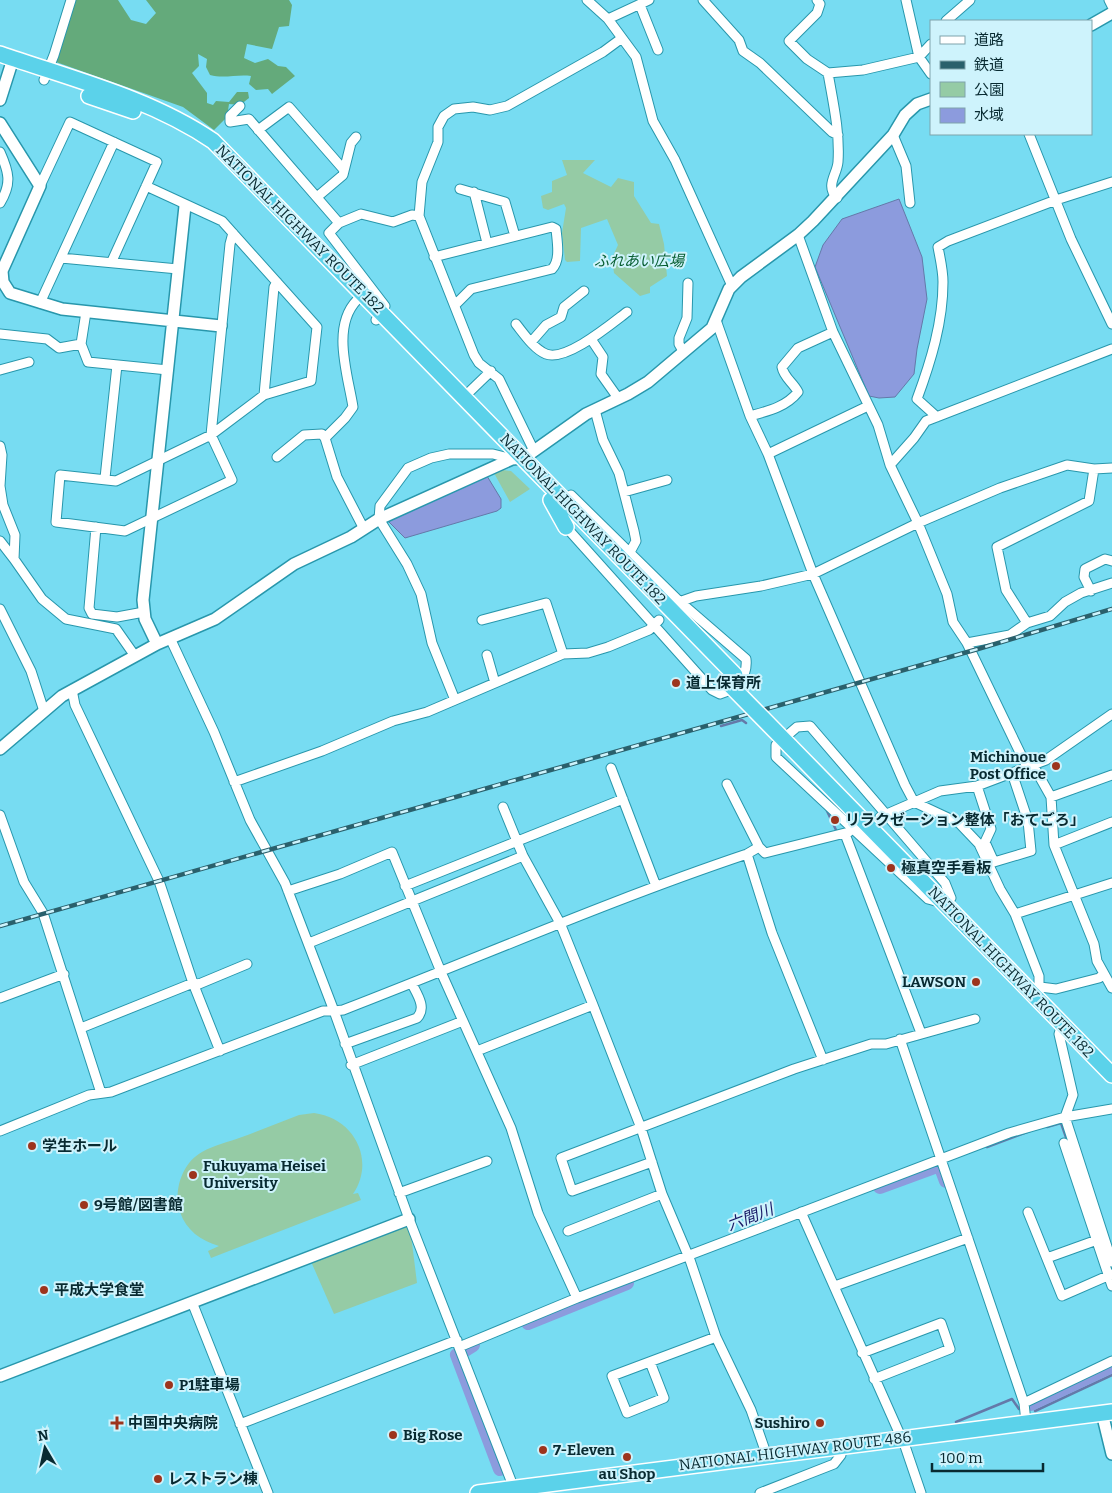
<svg xmlns="http://www.w3.org/2000/svg" width="1112" height="1493" font-family="Bitter,'Noto Sans JP',serif">
<style>
.green{fill:#95cba5}
.forest{fill:#64aa7b}
.water{fill:#8c9bdd;stroke:#6479a9}
.lines{fill:none;stroke-linecap:round;stroke-linejoin:round}
.stream{stroke:#6479a9;stroke-width:2.5}
.river{stroke:#8c9bdd;stroke-width:14}
.street-casing{stroke:#2897ac;stroke-width:11}
.secondary-casing{stroke:#2897ac;stroke-width:14}
.highway-casing{stroke:#fff;stroke-width:18}
.street{stroke:#fff;stroke-width:9}
.secondary{stroke:#fff;stroke-width:11}
.highway{stroke:#5bd2ea;stroke-width:15}
.rail-casing{stroke:#2a606c;stroke-width:4.5}
.rail{stroke:#cef3fc;stroke-width:2.5;stroke-dasharray:8;stroke-linecap:butt}
.highway-bridge-casing{stroke:#fff;stroke-width:18;stroke-linecap:butt}
.highway-bridge{stroke:#5bd2ea;stroke-width:15}
.poi-dot{fill:#9d341d;stroke:#cef3fc;stroke-width:2}
.labels{text-anchor:middle;dominant-baseline:central;stroke-width:4;stroke-linejoin:round;paint-order:stroke}
.street-label{font-size:15px;fill:#082a31;stroke:#cef3fc}
.park-label{font-size:15px;font-style:italic;fill:#065d31;stroke:#cef3fc}
.poi-label{font-size:15px;font-weight:bold;fill:#082a31;stroke:#cef3fc;text-anchor:start}
.water-label{font-size:16px;font-style:italic;fill:#191a67;stroke:#cef3fc}
</style>
<rect width="100%" height="100%" fill="#77dcf2"/>
<path class="green" d="M 562,160 L 595,160 L 583,173 L 611,187 L 618,178 L 634,182 L 634,196 L 651,223 L 659,224 L 664,244 L 667,276 L 650,287 L 650,293 L 640,296 L 614,273 L 612,258 L 618,245 L 607,219 L 581,228 L 580,261 L 567,262 L 565,260 L 562,233 L 566,208 L 564,204 L 548,210 L 543,208 L 541,196 L 552,192 L 552,181 L 567,175 Z
M 503,470 L 511,471 L 530,489 L 510,502 L 494,473 Z
M 314,1113 C 354,1118 376,1160 353,1194 L 358,1193 L 361,1200 L 211,1258 L 208,1251 L 219,1246 C 201,1241 186,1230 180,1212 C 173,1191 182,1163 202,1152 C 214,1145 229,1142 242,1137 C 261,1130 280,1122 299,1115 Z
M 409,1219 L 417,1283 L 334,1314 L 309,1257 Z"/>
<path class="forest" d="M 71,0 L 118,0 L 131,20 L 146,24 L 156,13 L 146,0 L 289,0 L 292,5 L 289,26 L 279,27 L 272,49 L 247,44 L 244,58 L 255,63 L 268,59 L 278,66 L 286,67 L 295,76 L 272,94 L 268,89 L 256,90 L 249,84 L 251,76 C 237,74 224,79 210,75 L 206,67 L 207,59 L 198,54 L 199,66 L 192,73 L 207,93 L 207,103 L 213,105 L 216,101 L 229,102 L 237,92 L 248,92 L 249,98 L 240,105 L 229,104 L 227,117 L 214,130 L 183,107 L 56,62 Z"/>
<path class="water" d="M 899,199 L 922,257 L 927,299 L 917,349 L 914,374 L 895,397 L 879,398 L 869,396 L 815,267 L 823,245 L 842,219 Z
M 487,476 L 501,499 L 501,508 L 497,511 L 405,538 L 387,520 Z"/>
<g class="lines">
<path class="stream" d="M 721,726 L 742,720 L 746,723
M 827,811 L 837,832
M 1047,1127 L 1061,1123 L 1068,1143
M 987,1147 L 1030,1131
M 1035,1411 L 1112,1375
M 956,1422 L 1012,1399 L 1019,1409"/>
<path class="river" d="M 880,1187 L 940,1165 L 946,1181
M 528,1323 L 627,1283
M 473,1345 L 457,1355 L 500,1469
M 1031,1404 L 1112,1366"/>
<g class="street-casing">
<path id="street" d="M 587,0 L 608,19 L 636,57 L 653,121 L 675,160 L 732,286
M 703,0 L 739,40 L 743,51 L 760,63 L 832,132 L 838,135
M 817,0 L 820,4 L 817,13 L 789,41 L 807,59 L 828,73 L 863,70 L 919,57 L 931,44
M 906,0 L 919,57 L 931,74
M 1109,0 L 1112,6
M 640,5 L 658,50
M 608,19 L 649,0
M 946,21 L 970,0
M 828,73 C 833,102 840,132 838,162 C 837,175 825,185 837,198
M 44,80 L 54,55 L 71,0
M 240,106 L 230,116 L 230,122 L 249,119 L 339,223 L 329,233 L 385,306 L 383,314 L 376,320
M 258,130 L 289,107 L 344,170
M 1029,134 L 1071,239 L 1112,324
M 893,135 L 906,166 L 910,203
M 0,152 C 9,172 12,184 0,203
M 40,186 L 70,122 L 157,162 L 112,261
M 146,186 L 222,221 L 317,327 L 311,381 L 264,395 L 211,435 L 116,481 L 60,475 L 56,522 L 125,531 L 232,480 L 211,435 L 230,244 L 233,233
M 460,189 L 505,202 L 515,236
M 474,192 L 487,243
M 317,197 L 343,175 L 351,143 L 356,137
M 339,223 L 361,214 L 393,222 L 412,215 L 419,216
M 798,235 L 833,332 L 878,425 L 890,465 L 918,523 L 947,594 L 953,622 L 967,643 L 1027,767
M 434,257 L 552,227 L 556,229 C 557,241 561,260 552,269 L 471,289 L 455,305
M 61,258 L 178,269
M 40,303 L 114,142
M 86,312 L 81,344 L 88,362 L 168,370
M 716,320 L 750,416 L 768,454 L 813,574 L 905,785 L 914,802 L 959,823 L 979,844 L 1000,889 L 1015,914 L 1039,976 L 1039,991 L 1035,996
M 516,324 C 524,334 534,349 546,354 C 566,362 611,324 627,312
M 0,334 L 47,339 L 59,348 L 81,344
M 591,339 L 603,357 L 601,374 L 618,398
M 532,341 L 546,325 L 561,317 L 564,307 L 584,291
M 683,351 L 679,344 L 679,338 L 687,318 L 688,283
M 0,370 L 29,362
M 264,395 L 274,287 L 277,282
M 464,397 L 491,371
M 595,410 L 603,440 L 619,473 L 634,531 L 636,541 L 629,554
M 750,416 C 768,411 786,407 798,392 C 793,382 784,378 782,367 L 798,348 L 833,332
M 937,417 L 917,399 C 931,361 943,322 943,282 C 943,270 940,258 938,247 L 948,241 L 1056,200 L 1112,182
M 325,438 L 345,418 L 353,407 C 348,375 331,327 357,300
M 0,446 L 2,455 L 0,486 L 3,505 L 15,535 L 14,559 L 42,599 L 66,619 L 116,629 L 135,656
M 534,451 L 499,379 L 479,363 L 474,355 L 419,216 L 422,182 L 438,142 L 438,127 L 444,116 L 454,109 L 473,107 L 490,110 L 507,106 L 603,52 L 622,38
M 768,454 L 868,406
M 277,457 L 304,435 L 322,434 L 325,438 L 337,477 L 364,529
M 890,465 L 914,438 L 926,421 L 1112,349
M 105,478 L 117,365
M 624,492 L 667,480
M 96,527 L 89,608 L 92,614 L 117,617 L 144,612
M 566,527 L 712,690 L 720,694 C 736,689 748,677 746,659 L 679,601 L 571,495
M 0,541 L 14,559
M 1091,591 L 1084,577 L 1085,569 L 1105,559 L 1112,561
M 676,603 L 696,596 L 761,586 L 813,574 L 918,523 L 1000,488 L 1067,465 L 1094,469 L 1112,468
M 0,609 L 31,671 L 44,711
M 482,620 L 546,603 L 563,654
M 1027,623 L 1006,590 L 997,547 L 1089,501 L 1094,469
M 170,638 L 214,732 L 250,820 L 285,883 L 334,1011 L 343,1010 C 478,958 610,900 747,854 L 759,847
M 967,643 L 1010,635 L 1027,623 L 1050,616 L 1065,602 L 1081,593 L 1112,583
M 487,655 L 495,683
M 72,690 L 75,705 L 159,881 L 193,983 L 220,1051
M 455,700 L 432,643 L 421,594 L 407,564 L 379,519 L 380,506 L 408,468 L 431,458 L 449,454 L 493,454 L 512,459
M 1033,765 L 1051,797 L 1054,845 L 1094,944 L 1097,961 L 1112,988
M 611,768 L 656,886
M 234,782 L 322,751 L 393,721 L 427,712 L 563,654 L 588,653 L 608,647 L 649,630 L 659,620
M 727,784 L 759,847 L 765,853 L 849,832
M 977,786 L 991,829 L 985,842 L 994,862 L 1031,851 L 1028,821 L 1012,773
M 1051,797 L 1112,775
M 503,807 L 523,856 L 560,923 L 593,1005 L 641,1128 L 662,1194 L 690,1260 L 716,1337 L 751,1410 L 768,1459
M 0,815 L 24,882 L 43,913 L 101,1093
M 880,817 L 940,791 L 977,786 L 1046,760 L 1112,714
M 845,834 L 921,1033
M 1054,845 L 1112,822
M 747,854 L 772,933 L 823,1060
M 405,886 L 623,799
M 288,891 L 340,874 L 392,852 L 441,972 L 511,1128 L 538,1213 L 577,1298
M 939,902 L 928,899 L 776,757 L 776,745 L 797,727 L 810,726 L 933,869 L 945,883 L 951,898
M 1015,914 L 1112,883
M 309,943 L 523,856
M 1040,987 L 1056,989 L 1099,978 L 1104,974
M 0,998 L 64,974
M 1062,1024 L 1059,1034 L 1073,1095 L 1065,1117 L 1112,1262
M 81,1028 L 193,983 L 199,984 L 247,964
M 900,1039 L 1024,1403
M 345,1044 L 417,1018 C 427,1008 417,994 412,984
M 477,1051 L 593,1005
M 351,1065 L 463,1021
M 0,1131 L 89,1095 L 111,1092 L 323,1011 L 334,1011 L 409,1219 L 515,1491
M 1064,1143 L 1112,1286
M 652,1162 L 572,1191 L 561,1158 L 794,1069 L 871,1044 L 886,1044 L 975,1019
M 399,1193 L 487,1161
M 801,1212 L 905,1446 L 921,1493
M 1028,1212 L 1062,1296 L 1112,1274
M 568,1231 L 662,1194
M 1047,1258 L 1097,1240
M 835,1286 L 968,1238
M 192,1302 L 268,1493
M 459,1347 L 577,1298 L 1009,1133 L 1065,1117 L 1112,1109
M 862,1353 L 941,1323 L 950,1349 L 874,1379
M 650,1362 L 664,1398 L 627,1413 L 612,1376 L 716,1337
M 1026,1422 L 1024,1403 L 1112,1361
M 240,1424 L 457,1340
M 760,1493 L 834,1464 L 841,1455"/>
</g>
<g class="secondary-casing">
<path id="secondary" d="M 1091,25 L 1112,13
M 0,100 L 13,59
M 0,123 L 40,186 L 2,271 L 3,282 L 10,293 L 62,309 L 221,326
M 157,644 L 145,619 L 143,600 L 185,206
M 0,749 L 62,696 L 157,644 L 215,619 L 294,564 L 351,537 L 379,519 L 512,459 L 524,458 L 586,414 L 628,394 L 648,382 L 712,328 L 729,289 L 741,277 L 798,235 L 813,221 L 893,135 L 905,115 L 917,104 L 931,99
M 0,1376 L 409,1219
M 1102,1413 L 1112,1454"/>
</g>
<g class="highway-casing">
<path id="highway" d="M 0,54 C 72,79 150,98 213,141 L 735,675
M 89,96 L 133,111
M 551,500 L 566,527
M 790,746 L 1112,1075
M 478,1493 L 1112,1412"/>
</g>
<use href="#street" class="street"/>
<use href="#secondary" class="secondary"/>
<use href="#highway" class="highway"/>
<g class="rail-casing">
<path id="rail" d="M 0,926 L 978,649 L 1112,609"/>
</g>
<use href="#rail" class="rail"/>
<g class="highway-bridge-casing">
<path id="highway-bridge" d="M 728,683 L 790,746"/>
</g>
<use href="#highway-bridge" class="highway-bridge"/>
</g>
<g class="poi-dot">
<circle cx="676" cy="683" r="5"/>
<circle cx="1056" cy="766" r="5"/>
<circle cx="835" cy="820" r="5"/>
<circle cx="891" cy="868" r="5"/>
<circle cx="976" cy="982" r="5"/>
<circle cx="32" cy="1146" r="5"/>
<circle cx="193" cy="1175" r="5"/>
<circle cx="84" cy="1205" r="5"/>
<circle cx="44" cy="1290" r="5"/>
<circle cx="169" cy="1385" r="5"/>
<path d="M114.5 1415.5h5v5h5v5h-5v5h-5v-5h-5v-5h5z"/>
<circle cx="820" cy="1423" r="5"/>
<circle cx="393" cy="1435" r="5"/>
<circle cx="543" cy="1450" r="5"/>
<circle cx="627" cy="1457" r="5"/>
<circle cx="158" cy="1479" r="5"/>
</g>
<g class="labels">
<g class="street-label">
<text transform="translate(300 229) rotate(45)">NATIONAL HIGHWAY ROUTE 182</text>
<text transform="translate(583 519) rotate(46)">NATIONAL HIGHWAY ROUTE 182</text>
<text transform="translate(1011 972) rotate(46)">NATIONAL HIGHWAY ROUTE 182</text>
<text transform="translate(795 1451) rotate(-7)">NATIONAL HIGHWAY ROUTE 486</text>
</g>
<g class="park-label">
<text x="639" y="261">ふれあい広場</text>
</g>
<g class="poi-label">
<text x="686" y="683">道上保育所</text>
<text x="1046" y="757" text-anchor="end">Michinoue<tspan x="1046" dy="17">Post Office</tspan></text>
<text x="845" y="820">リラクゼーション整体「おてごろ」</text>
<text x="901" y="868">極真空手看板</text>
<text x="966" y="982" text-anchor="end">LAWSON</text>
<text x="42" y="1146">学生ホール</text>
<text x="203" y="1166">Fukuyama Heisei<tspan x="203" dy="17">University</tspan></text>
<text x="94" y="1205">9号館/図書館</text>
<text x="54" y="1290">平成大学食堂</text>
<text x="179" y="1385">P1駐車場</text>
<text x="128" y="1423">中国中央病院</text>
<text x="810" y="1423" text-anchor="end">Sushiro</text>
<text x="403" y="1435">Big Rose</text>
<text x="553" y="1450">7-Eleven</text>
<text x="627" y="1474" text-anchor="middle">au Shop</text>
<text x="168" y="1479">レストラン棟</text>
</g>
<g class="water-label">
<text transform="translate(750 1217) rotate(-21)">六間川</text>
</g>
</g>
<rect x="930" y="20" width="162" height="115" fill="#cef3fc" stroke="#7fa3ab"/>
<rect x="940" y="36" width="25" height="8" fill="#ffffff" stroke="#7fa3ab"/>
<text x="974" y="45" font-size="15" fill="#082a31">道路</text>
<rect x="940" y="61" width="25" height="8" fill="#2a606c" stroke="#7fa3ab"/>
<text x="974" y="70" font-size="15" fill="#082a31">鉄道</text>
<rect x="940" y="82" width="25" height="15" fill="#95cba5" stroke="#7fa3ab"/>
<text x="974" y="95" font-size="15" fill="#082a31">公園</text>
<rect x="940" y="108" width="25" height="15" fill="#8c9bdd" stroke="#7fa3ab"/>
<text x="974" y="120" font-size="15" fill="#082a31">水域</text>
<g transform="translate(45 1448) rotate(351)" stroke="#cef3fc" stroke-width="4" paint-order="stroke">
<path d="M0-4L9 19L0 12L-9 19Z" fill="#082a31"/>
<text y="-8" font-size="14" font-weight="bold" text-anchor="middle" fill="#082a31">N</text>
</g>
<path d="M932 1463v8h111v-8" fill="none" stroke="#082a31" stroke-width="2.5"/>
<text x="940" y="1463" font-size="15" fill="#082a31" stroke="#cef3fc" stroke-width="4" paint-order="stroke">100 m</text>
</svg>
